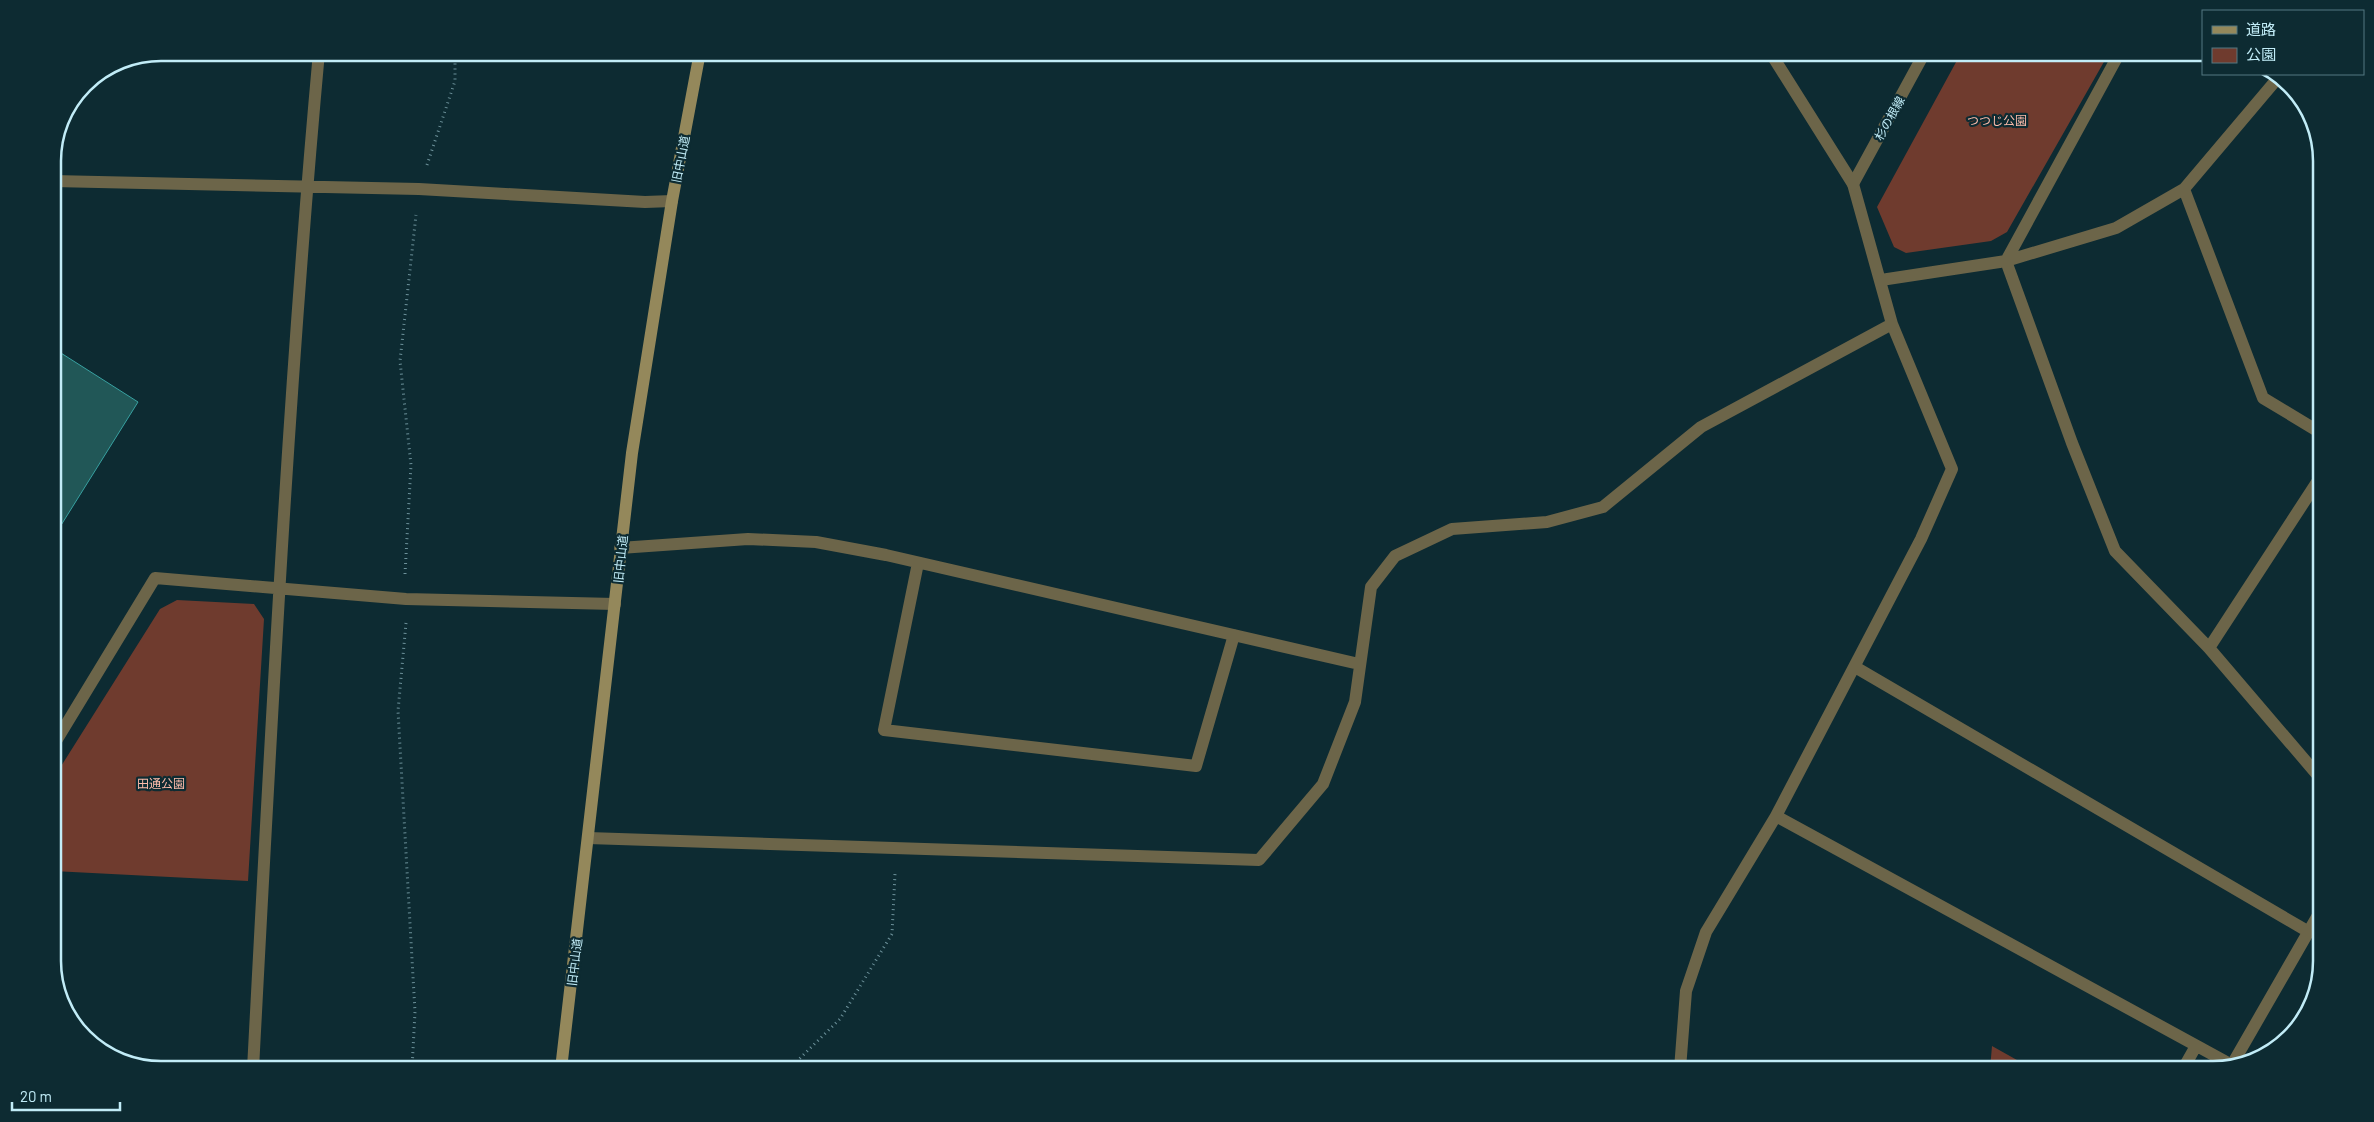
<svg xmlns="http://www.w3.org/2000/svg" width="2374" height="1122" font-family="Barlow,'Noto Sans JP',sans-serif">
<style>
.green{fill:#6f3b2e}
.building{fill:#215757;stroke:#38a1a1}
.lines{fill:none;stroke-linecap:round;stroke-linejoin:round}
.path{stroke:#6d929b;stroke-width:3;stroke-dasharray:1 4;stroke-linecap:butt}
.minor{stroke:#6c6549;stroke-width:12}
.tertiary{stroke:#6c6549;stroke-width:12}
.secondary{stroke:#94885b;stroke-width:12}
.labels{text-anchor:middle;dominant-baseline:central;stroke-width:4.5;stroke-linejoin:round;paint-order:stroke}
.street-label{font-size:12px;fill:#c1ecf7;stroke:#0d2b32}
.park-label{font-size:12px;fill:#fcbbaa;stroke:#0d2b32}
.rim{fill:none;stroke:#c1ecf7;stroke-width:2.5}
</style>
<rect width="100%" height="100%" fill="#0d2b32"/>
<path class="green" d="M 1961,53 L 2109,53 L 2007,232 L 1991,241 L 1906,253 L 1894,247 L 1877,207 Z
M 177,600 L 254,604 L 264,619 L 248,881 L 53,871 L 53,779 L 160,609 Z
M 1992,1046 L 2033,1069 L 1990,1069 Z"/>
<path class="building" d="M 53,348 L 138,402 L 53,538 Z"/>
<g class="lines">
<path class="path" d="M 427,165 L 455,81 L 455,52
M 405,574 L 411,465 L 400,361 L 416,215
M 406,623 L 398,711 L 415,1012 L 412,1069
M 789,1069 L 840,1019 L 892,934 L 895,874"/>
<path class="minor" d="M 2120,52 L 2006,261 L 2072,443 L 2115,551 L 2209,648 L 2321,779
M 53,181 L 419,189 L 645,202 L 672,201
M 2184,189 L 2263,398 L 2321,433
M 1881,280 L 2006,261 L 2116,228 L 2184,189 L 2277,79
M 620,548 L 748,539 L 816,542 L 886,555 L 1359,664
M 918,563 L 884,730 L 1196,766 L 1234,635
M 2209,648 L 2321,476
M 1855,667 L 2309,932
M 53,746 L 155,578 L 406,599 L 615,604
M 1776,816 L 2230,1064
M 588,838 L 1259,860 L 1323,784 L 1355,702 L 1371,587 L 1395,556 L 1452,529 L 1547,522 L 1603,507 L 1701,427 L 1892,324
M 2233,1063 L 2321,910
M 253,1069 C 271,730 288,391 319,52
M 1680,1069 L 1686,991 L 1706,932 L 1776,816 L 1921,539 L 1952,469 L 1892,324 L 1853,184 L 1770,52
M 2183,1069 L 2196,1046"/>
<path class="tertiary" d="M 1853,184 L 1925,52"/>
<path class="secondary" d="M 561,1069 L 632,453 L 672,201 L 700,52"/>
</g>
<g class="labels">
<g class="street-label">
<text transform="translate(1889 118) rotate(-61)">杉の根線</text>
<text transform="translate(680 159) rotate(-79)">旧中山道</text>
<text transform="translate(620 559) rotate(-84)">旧中山道</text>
<text transform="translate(574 962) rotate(-83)">旧中山道</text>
</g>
<g class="park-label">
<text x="1997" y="120">つつじ公園</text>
<text x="161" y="783">田通公園</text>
</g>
</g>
<path d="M0 0H2374V1122H0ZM161 61H2213A100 100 0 0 1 2313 161V961A100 100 0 0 1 2213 1061H161A100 100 0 0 1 61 961V161A100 100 0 0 1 161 61Z" fill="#0d2b32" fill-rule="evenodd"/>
<path class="rim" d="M161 61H2213A100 100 0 0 1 2313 161V961A100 100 0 0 1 2213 1061H161A100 100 0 0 1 61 961V161A100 100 0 0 1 161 61Z"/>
<rect x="2202" y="10" width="162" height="65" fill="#0d2b32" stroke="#557881"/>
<rect x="2212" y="26" width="25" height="8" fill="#94885b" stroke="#557881"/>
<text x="2246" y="35" font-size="15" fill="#c1ecf7">道路</text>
<rect x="2212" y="48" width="25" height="15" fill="#6f3b2e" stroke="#557881"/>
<text x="2246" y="60" font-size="15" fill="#c1ecf7">公園</text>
<path d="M12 1102v8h108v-8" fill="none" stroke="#c1ecf7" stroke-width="2.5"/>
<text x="20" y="1102" font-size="15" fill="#c1ecf7" stroke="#0d2b32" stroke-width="4" paint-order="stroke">20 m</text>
</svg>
